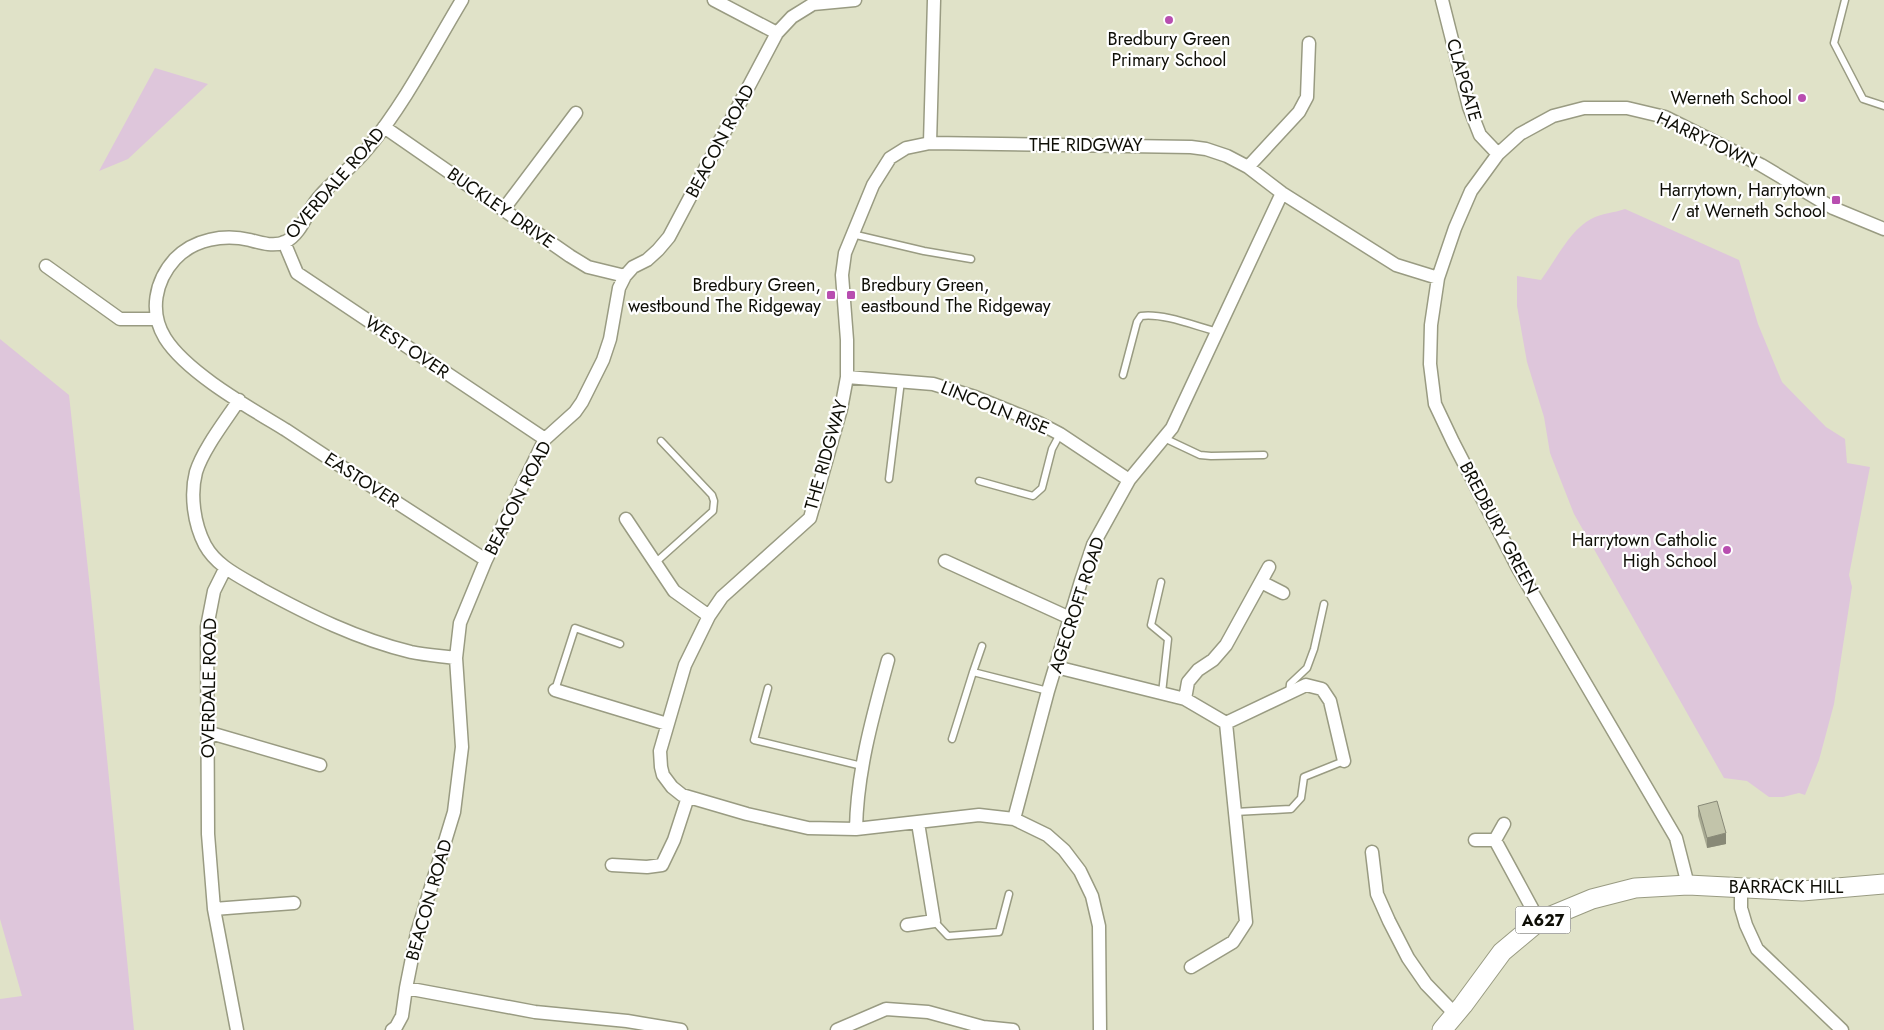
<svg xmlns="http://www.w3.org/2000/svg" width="1884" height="1030" font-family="Jost,sans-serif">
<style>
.green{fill:#dec6db}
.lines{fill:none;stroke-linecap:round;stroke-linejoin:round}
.service-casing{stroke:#999b82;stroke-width:9}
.minor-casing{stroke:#999b82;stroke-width:15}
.primary-casing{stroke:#999b82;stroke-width:21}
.service{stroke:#fff;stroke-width:6}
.minor{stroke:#fff;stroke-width:12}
.primary{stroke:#fff;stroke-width:19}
.wall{fill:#a7a992}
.shaded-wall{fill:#888977}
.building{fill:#c2c4aa;stroke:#888977}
.poi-dot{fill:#b84eb0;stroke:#fff;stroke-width:2}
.labels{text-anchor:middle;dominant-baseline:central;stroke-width:4.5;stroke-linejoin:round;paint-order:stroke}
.shield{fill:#fff;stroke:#565651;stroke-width:1}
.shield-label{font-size:16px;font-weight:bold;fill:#0e0e06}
.poi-label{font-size:18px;fill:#0e0e06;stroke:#fff;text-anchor:end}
.street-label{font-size:18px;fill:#0e0e06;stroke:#fff}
</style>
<rect width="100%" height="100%" fill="#e0e2c8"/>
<path class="green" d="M 155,68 L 208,84 L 128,159 L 99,171 Z
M 1625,209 L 1739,260 L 1758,324 L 1782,382 L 1826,427 L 1845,439 L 1847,463 L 1870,467 L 1849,575 L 1852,587 L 1834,704 L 1819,760 L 1805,795 L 1799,793 L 1783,797 L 1769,797 L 1747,781 L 1724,778 L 1574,514 L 1550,453 L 1544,417 L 1527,362 L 1517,306 L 1517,276 L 1541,280 C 1555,261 1570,230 1591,219 C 1602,213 1614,213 1625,209 Z
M 0,339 L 69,395 L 91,597 L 134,1030 L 0,1030 L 0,999 L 22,996 L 0,919 Z"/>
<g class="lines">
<g class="service-casing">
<path id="service" d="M 1845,0 L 1834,43 L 1863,99 L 1884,106
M 852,234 L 924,251 L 971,259
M 1123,375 L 1137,322 L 1141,316 C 1164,313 1195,326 1218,332
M 1164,438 L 1200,455 L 1211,456 L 1264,455
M 889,479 L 901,381
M 979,481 L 1033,496 L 1042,488 L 1052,449 L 1060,434
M 655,563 L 713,511 L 714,501 L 712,495 L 661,441
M 1161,582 L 1151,625 L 1168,639 L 1162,693
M 973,672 L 982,646
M 768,688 L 754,740 L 862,766
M 555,690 L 575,628 L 620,644
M 1289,693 L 1290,684 L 1307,668 L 1314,649 L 1324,604
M 952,739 L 973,672 L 1048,691
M 1235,812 L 1291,809 L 1301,798 L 1304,777 L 1344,761
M 934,921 L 948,936 L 999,932 L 1009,894"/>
</g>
<g class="minor-casing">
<path id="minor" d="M 462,0 C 432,50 405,103 368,148 C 354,166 335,179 320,196 C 307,209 303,233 285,242 C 274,247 261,243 250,240 C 224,234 194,239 175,259 C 155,281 149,312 165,338 C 187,373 250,408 286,430 C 352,474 419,517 486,560
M 714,0 L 777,33
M 1442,0 L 1469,107 L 1480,135 L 1498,154
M 384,127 L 570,256 L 588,267 L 625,276
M 930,143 L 934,0
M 1248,167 L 1299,112 L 1307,97 L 1309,43
M 503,210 L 576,113
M 284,242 L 297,273 L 545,439
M 46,266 L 120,319 L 157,319
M 847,377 L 933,384 L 975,397 L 1039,423 L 1060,434 L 1129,480
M 239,400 C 226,420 203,449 196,472 C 190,495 194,524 205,545 C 217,567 241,577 261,589 C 309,615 357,639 411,652 C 425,655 441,656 456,658
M 626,519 L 674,591 L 709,616
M 945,561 L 1070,618
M 225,569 L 214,591 L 207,627 L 208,834 L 214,909 L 237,1030
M 1261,582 L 1283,593
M 1056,667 L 1185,699 L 1226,723 L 1246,922 L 1233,942 L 1191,967
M 555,690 L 667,724
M 1185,699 L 1188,682 L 1198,670 L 1213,660 L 1226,645 L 1269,567
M 1226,723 L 1306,685 L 1322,689 L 1330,701 L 1344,761
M 207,732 L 320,765
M 1014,819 L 1048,691 L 1081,581 L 1093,545 L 1129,480 L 1172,428 L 1282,193
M 856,829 C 857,771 873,715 888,660
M 1475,840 L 1495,840 L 1504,824
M 1495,840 L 1539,921
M 1372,852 L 1377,894 L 1389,921 L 1408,958 L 1426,984 L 1455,1014
M 612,865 L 647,867 L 662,865 L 674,840 L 688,797
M 1688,885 L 1676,838 L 1519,570 L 1453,442 L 1435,404 L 1430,364 L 1431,325 L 1438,278 L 1455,228 L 1471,191 L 1498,154 L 1520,134 L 1553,116 L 1584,108 L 1627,108 L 1665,117 L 1761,165 L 1833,208 L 1884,229
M 1741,889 L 1741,908 L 1746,925 L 1757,949 L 1842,1030
M 214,909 L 294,903
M 907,925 L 934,921 L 918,823
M 406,988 L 535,1012 L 627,1021 L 681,1030
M 392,1030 L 396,1027 L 402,1016 L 406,988 L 417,933 L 454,812 L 462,747 L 456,658 L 460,623 L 486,560 L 545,439 L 575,412 L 582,402 L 603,360 L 610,339 L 619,288 L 625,276 L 633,267 L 647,260 L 658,250 L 669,237 L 777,33 L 792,17 L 813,4 L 855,0
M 837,1030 L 886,1009 L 928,1012 L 983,1027 L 1013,1030
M 1100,1030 L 1099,926 L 1092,896 L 1080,871 L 1064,850 L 1047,835 L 1014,819 L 979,815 L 856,829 L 808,828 L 747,814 L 682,795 L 672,787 L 663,775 L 661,767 L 660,751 L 685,665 L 709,616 L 722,597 L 810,518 L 841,409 L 847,377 L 847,340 L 842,275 L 845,253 L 873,185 L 890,158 L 906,148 L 930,143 L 1191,147 L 1206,149 L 1227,156 L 1248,167 L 1282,193 L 1396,265 L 1438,278"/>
</g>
<g class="primary-casing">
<path id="primary" d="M 1442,1030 L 1463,1005 L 1502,952 L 1539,921 L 1592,899 L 1635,888 L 1688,885 L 1802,891 L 1884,884"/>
</g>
<use href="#service" class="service"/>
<use href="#minor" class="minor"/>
<use href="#primary" class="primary"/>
</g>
<path class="wall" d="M 1698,806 L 1726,844 L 1707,848 L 1698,816 Z"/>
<path class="shaded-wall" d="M 1726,833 L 1726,844 L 1707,848 L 1707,838 Z"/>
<path class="building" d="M 1717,801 L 1726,833 L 1707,838 L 1698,806 Z"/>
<g class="poi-dot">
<circle cx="1169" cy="20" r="5"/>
<circle cx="1802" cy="98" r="5"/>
<rect x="1831" y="195" width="10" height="10" rx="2.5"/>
<rect x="826" y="290" width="10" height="10" rx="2.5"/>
<rect x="846" y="290" width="10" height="10" rx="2.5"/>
<circle cx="1727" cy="550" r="5"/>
</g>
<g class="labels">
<rect class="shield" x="1515.5" y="906.5" width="55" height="27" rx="4"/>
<g class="shield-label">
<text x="1543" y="920">A627</text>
</g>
<g class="poi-label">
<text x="1169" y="39" text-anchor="middle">Bredbury Green<tspan x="1169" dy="21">Primary School</tspan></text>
<text x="1792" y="98">Werneth School</text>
<text x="1826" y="190">Harrytown, Harrytown<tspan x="1826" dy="21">/ at Werneth School</tspan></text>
<text x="821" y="285">Bredbury Green,<tspan x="821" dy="21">westbound The Ridgeway</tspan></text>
<text x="861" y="285" text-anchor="start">Bredbury Green,<tspan x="861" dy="21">eastbound The Ridgeway</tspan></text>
<text x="1717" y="540">Harrytown Catholic<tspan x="1717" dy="21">High School</tspan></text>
</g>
<g class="street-label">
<text transform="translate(1464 80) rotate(74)">CLAPGATE</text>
<text transform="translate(1707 140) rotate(25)">HARRYTOWN</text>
<text transform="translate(720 141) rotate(-62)">BEACON ROAD</text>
<text x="1086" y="145">THE RIDGWAY</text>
<text transform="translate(335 183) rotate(-49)">OVERDALE ROAD</text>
<text transform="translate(501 208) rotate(35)">BUCKLEY DRIVE</text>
<text transform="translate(407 347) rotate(34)">WEST OVER</text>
<text transform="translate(995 408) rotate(22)">LINCOLN RISE</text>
<text transform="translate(826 455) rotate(-74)">THE RIDGWAY</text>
<text transform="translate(362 480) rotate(33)">EASTOVER</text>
<text transform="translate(518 498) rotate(-63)">BEACON ROAD</text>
<text transform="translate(1499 528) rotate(62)">BREDBURY GREEN</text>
<text transform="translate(1077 605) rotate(-72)">AGECROFT ROAD</text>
<text transform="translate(209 688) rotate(-89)">OVERDALE ROAD</text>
<text x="1786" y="887">BARRACK HILL</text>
<text transform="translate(429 900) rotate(-74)">BEACON ROAD</text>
</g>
</g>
</svg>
